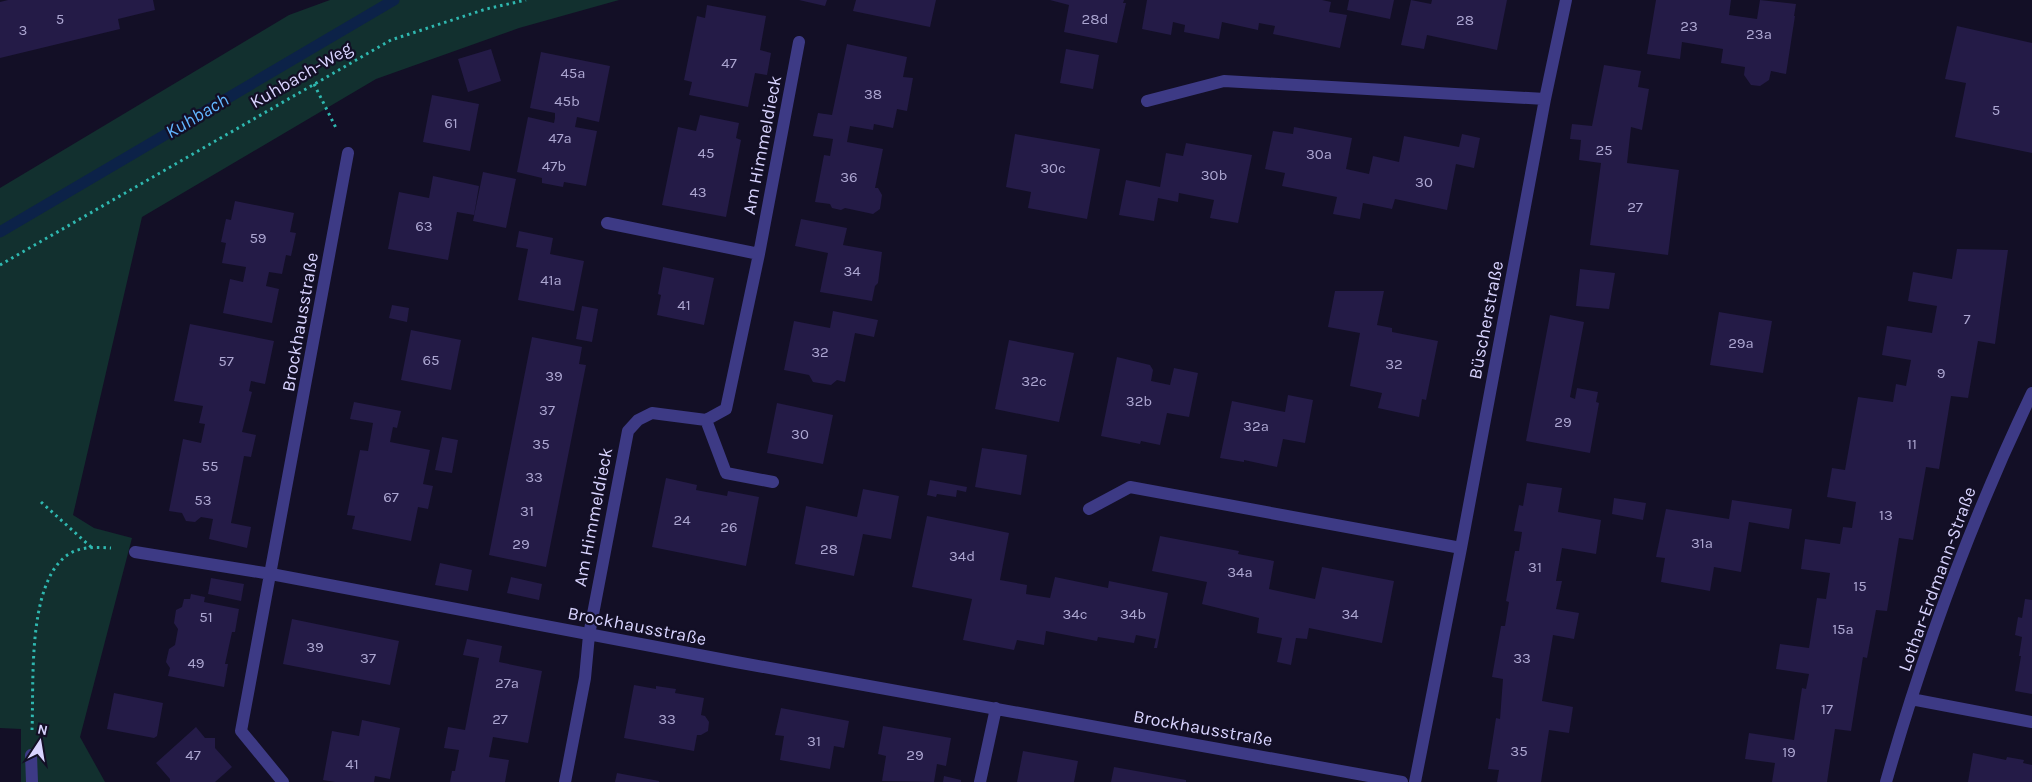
<svg xmlns="http://www.w3.org/2000/svg" width="2032" height="782" font-family="Karla,sans-serif">
<style>
.green{fill:#12302f}
.lines{fill:none;stroke-linecap:round;stroke-linejoin:round}
.stream{stroke:#0c2248;stroke-width:11}
.building{fill:#241b47}
.path{stroke:#2fb8b0;stroke-width:3;stroke-dasharray:2.5 4;stroke-linecap:butt}
.minor{stroke:#3d3a85;stroke-width:12}
.labels{text-anchor:middle;dominant-baseline:central;stroke-width:4.5;stroke-linejoin:round;paint-order:stroke}
.number-label{font-size:15px;fill:#aca6d1}
.street-label{font-size:18px;fill:#d9d4ff;stroke:#130f26}
.water-label{font-size:19px;font-style:italic;fill:#62b6ff;stroke:#130f26}
</style>
<rect width="100%" height="100%" fill="#130f26"/>
<path class="green" d="M 330,0 L 619,0 L 519,28 L 376,79 L 142,217 L 73,515 L 94,528 L 132,538 L 80,737 L 105,782 L 21,782 L 21,729 L 0,728 L 0,188 L 289,15 Z"/>
<g class="lines">
<path class="stream" d="M 0,232 L 394,0"/>
</g>
<path class="building" d="M 8,0 L 153,0 L 155,10 L 118,19 L 120,29 L 0,58 L 0,2 Z
M 799,0 L 827,0 L 825,6 Z
M 856,0 L 936,0 L 930,27 L 853,11 Z
M 1050,0 L 1124,0 L 1123,3 L 1126,3 L 1117,43 L 1064,32 L 1069,5 Z
M 1147,0 L 1322,0 L 1331,2 L 1329,12 L 1347,15 L 1340,48 L 1273,34 L 1275,26 L 1259,23 L 1258,30 L 1222,22 L 1219,39 L 1184,32 L 1185,25 L 1173,22 L 1171,35 L 1142,29 Z
M 1349,0 L 1394,0 L 1390,19 L 1347,10 Z
M 1411,0 L 1431,4 L 1432,0 L 1507,0 L 1497,50 L 1427,35 L 1424,49 L 1401,45 Z
M 1656,0 L 1731,0 L 1729,15 L 1757,19 L 1760,0 L 1796,4 L 1794,16 L 1795,16 L 1786,74 L 1771,71 L 1769,80 L 1760,86 L 1751,85 L 1744,75 L 1745,67 L 1721,63 L 1723,49 L 1682,42 L 1680,59 L 1647,54 Z
M 707,5 L 766,16 L 760,50 L 771,53 L 767,75 L 755,73 L 748,107 L 689,95 L 692,82 L 684,80 L 697,16 L 705,18 Z
M 1957,26 L 2032,43 L 2032,153 L 1955,137 L 1966,83 L 1945,79 Z
M 847,44 L 907,57 L 903,77 L 913,78 L 907,111 L 897,109 L 893,128 L 874,124 L 873,130 L 850,126 L 847,142 L 883,149 L 875,188 L 878,188 L 882,195 L 880,209 L 873,214 L 845,208 L 841,210 L 832,208 L 830,204 L 815,202 L 824,155 L 830,156 L 833,139 L 813,136 L 818,113 L 832,115 Z
M 491,49 L 501,81 L 468,92 L 458,59 Z
M 1066,49 L 1099,55 L 1093,89 L 1060,83 Z
M 541,52 L 610,66 L 599,122 L 577,117 L 575,127 L 597,131 L 586,186 L 564,182 L 563,187 L 542,183 L 542,178 L 517,172 L 528,117 L 554,123 L 555,118 L 555,113 L 530,108 Z
M 1604,65 L 1641,71 L 1638,87 L 1649,89 L 1642,130 L 1631,127 L 1627,163 L 1679,170 L 1668,255 L 1590,245 L 1601,163 L 1579,160 L 1581,140 L 1570,139 L 1572,124 L 1592,126 Z
M 432,95 L 479,104 L 470,151 L 423,142 Z
M 700,115 L 739,123 L 736,138 L 741,140 L 726,217 L 662,205 L 678,127 L 696,131 Z
M 1294,127 L 1352,138 L 1346,169 L 1369,174 L 1373,156 L 1399,162 L 1404,136 L 1459,147 L 1462,134 L 1480,138 L 1474,168 L 1456,164 L 1447,210 L 1395,199 L 1392,209 L 1363,203 L 1360,219 L 1333,214 L 1337,197 L 1282,186 L 1285,173 L 1265,169 L 1273,131 L 1293,134 Z
M 1015,134 L 1100,149 L 1087,219 L 1028,208 L 1031,192 L 1006,187 Z
M 1186,143 L 1252,155 L 1238,223 L 1210,218 L 1214,200 L 1179,193 L 1178,202 L 1158,198 L 1154,221 L 1119,215 L 1126,180 L 1160,187 L 1166,153 L 1183,156 Z
M 483,172 L 516,179 L 506,228 L 473,221 Z
M 433,176 L 479,186 L 474,215 L 457,212 L 448,260 L 388,249 L 399,192 L 429,198 Z
M 235,201 L 294,213 L 290,232 L 296,233 L 291,256 L 286,255 L 282,274 L 269,272 L 266,286 L 279,289 L 272,323 L 223,313 L 230,279 L 243,282 L 246,267 L 222,263 L 226,243 L 221,242 L 226,219 L 231,220 Z
M 801,219 L 847,228 L 843,245 L 882,252 L 878,283 L 875,286 L 872,301 L 820,292 L 828,253 L 795,246 Z
M 519,231 L 553,238 L 550,254 L 584,261 L 574,311 L 518,300 L 528,249 L 516,247 Z
M 1957,249 L 2008,250 L 1995,344 L 1978,341 L 1968,398 L 1951,396 L 1939,469 L 1926,467 L 1913,540 L 1899,538 L 1887,611 L 1876,610 L 1867,658 L 1863,657 L 1851,731 L 1835,729 L 1827,782 L 1772,782 L 1775,763 L 1745,759 L 1749,733 L 1794,740 L 1802,688 L 1806,689 L 1809,674 L 1776,669 L 1780,644 L 1809,648 L 1817,598 L 1826,599 L 1830,573 L 1801,569 L 1805,539 L 1840,544 L 1843,527 L 1852,528 L 1856,502 L 1827,497 L 1832,468 L 1845,470 L 1858,397 L 1893,402 L 1896,384 L 1906,386 L 1911,360 L 1882,355 L 1887,326 L 1932,333 L 1937,306 L 1908,301 L 1913,272 L 1952,279 Z
M 663,267 L 714,278 L 704,325 L 657,315 L 661,295 L 658,294 Z
M 1580,269 L 1615,273 L 1609,309 L 1576,306 Z
M 1335,291 L 1384,291 L 1377,325 L 1392,328 L 1392,332 L 1438,341 L 1426,400 L 1422,399 L 1419,417 L 1378,408 L 1382,393 L 1350,386 L 1360,333 L 1328,327 Z
M 392,305 L 409,308 L 407,322 L 389,318 Z
M 582,306 L 598,309 L 592,342 L 576,339 Z
M 833,311 L 878,320 L 874,337 L 855,333 L 845,382 L 837,380 L 831,385 L 813,382 L 809,375 L 784,370 L 794,321 L 830,328 Z
M 1719,312 L 1772,321 L 1763,373 L 1710,365 Z
M 1550,315 L 1584,322 L 1570,397 L 1575,399 L 1577,388 L 1598,392 L 1596,402 L 1599,403 L 1590,453 L 1526,441 Z
M 190,324 L 274,341 L 265,384 L 251,381 L 249,391 L 252,392 L 242,432 L 256,435 L 251,457 L 244,456 L 231,523 L 251,527 L 247,548 L 209,539 L 213,519 L 201,517 L 195,522 L 186,521 L 182,513 L 169,511 L 183,439 L 201,443 L 205,424 L 199,423 L 203,406 L 174,401 Z
M 411,330 L 461,340 L 451,390 L 401,380 Z
M 532,337 L 582,347 L 579,364 L 586,365 L 546,567 L 489,555 Z
M 1009,340 L 1074,353 L 1059,422 L 995,409 Z
M 1117,357 L 1150,365 L 1153,370 L 1151,381 L 1170,385 L 1174,368 L 1198,373 L 1189,417 L 1167,413 L 1160,445 L 1141,441 L 1140,444 L 1101,436 Z
M 1288,395 L 1313,400 L 1305,443 L 1283,439 L 1277,467 L 1244,460 L 1244,462 L 1220,458 L 1232,401 L 1285,412 Z
M 354,402 L 401,411 L 397,428 L 393,427 L 390,442 L 430,450 L 423,484 L 433,486 L 428,509 L 418,507 L 411,541 L 352,529 L 355,516 L 347,515 L 360,450 L 368,451 L 373,423 L 350,419 Z
M 777,403 L 833,415 L 823,464 L 767,453 Z
M 442,437 L 458,440 L 452,473 L 435,470 Z
M 982,448 L 1027,455 L 1021,495 L 975,487 Z
M 666,478 L 697,485 L 696,490 L 727,496 L 728,491 L 759,497 L 746,566 L 652,547 Z
M 930,480 L 967,487 L 966,492 L 957,490 L 956,497 L 937,494 L 936,497 L 927,495 Z
M 1527,483 L 1562,488 L 1558,512 L 1601,520 L 1596,554 L 1562,548 L 1556,581 L 1562,581 L 1556,609 L 1579,613 L 1574,639 L 1553,635 L 1542,701 L 1573,707 L 1569,733 L 1549,730 L 1541,782 L 1497,782 L 1499,770 L 1488,769 L 1496,718 L 1500,719 L 1503,679 L 1492,677 L 1501,626 L 1505,626 L 1509,602 L 1506,601 L 1515,551 L 1519,551 L 1522,532 L 1514,531 L 1519,505 L 1523,506 Z
M 863,489 L 899,496 L 891,539 L 863,534 L 854,576 L 795,564 L 806,506 L 857,517 Z
M 1614,498 L 1646,503 L 1643,520 L 1612,514 Z
M 1732,500 L 1792,509 L 1789,529 L 1749,522 L 1741,572 L 1714,567 L 1710,591 L 1661,582 L 1665,558 L 1656,557 L 1666,509 L 1729,519 Z
M 927,516 L 1009,533 L 1000,580 L 1027,585 L 1026,594 L 1050,598 L 1055,577 L 1108,588 L 1109,581 L 1168,593 L 1157,648 L 1154,648 L 1156,639 L 1136,635 L 1134,643 L 1098,637 L 1097,641 L 1046,631 L 1044,645 L 1017,640 L 1014,650 L 963,640 L 972,599 L 912,587 Z
M 1160,536 L 1239,551 L 1238,554 L 1274,561 L 1269,589 L 1315,599 L 1322,567 L 1394,581 L 1382,643 L 1309,628 L 1307,639 L 1296,638 L 1291,665 L 1277,662 L 1282,638 L 1257,633 L 1259,618 L 1202,604 L 1207,582 L 1152,571 Z
M 440,563 L 472,570 L 468,591 L 435,585 Z
M 511,577 L 542,584 L 539,600 L 507,593 Z
M 211,578 L 244,584 L 241,601 L 208,594 Z
M 191,594 L 205,597 L 204,602 L 239,609 L 235,632 L 232,632 L 225,664 L 228,664 L 224,687 L 168,676 L 170,668 L 166,662 L 169,649 L 175,645 L 178,629 L 174,623 L 176,610 L 182,607 L 184,599 L 190,599 Z
M 2025,599 L 2032,600 L 2032,694 L 2015,691 L 2021,656 L 2019,656 L 2022,637 L 2015,635 L 2018,617 L 2022,618 Z
M 292,619 L 399,641 L 390,685 L 283,664 Z
M 467,639 L 502,646 L 499,662 L 542,671 L 528,743 L 493,737 L 489,757 L 509,760 L 505,782 L 450,782 L 452,771 L 455,771 L 459,750 L 444,748 L 448,727 L 465,730 L 479,658 L 463,655 Z
M 634,685 L 656,689 L 656,686 L 676,689 L 675,693 L 704,698 L 701,715 L 705,716 L 709,722 L 708,731 L 701,735 L 697,735 L 694,751 L 624,738 Z
M 114,693 L 163,703 L 157,736 L 154,738 L 107,729 Z
M 781,708 L 849,721 L 844,748 L 834,746 L 830,769 L 780,760 L 784,736 L 775,735 Z
M 362,720 L 400,728 L 390,779 L 375,776 L 374,782 L 335,782 L 323,780 L 332,731 L 359,736 Z
M 883,726 L 951,738 L 946,766 L 937,764 L 934,782 L 882,781 L 886,756 L 878,754 Z
M 196,727 L 205,738 L 215,738 L 215,748 L 232,767 L 215,782 L 170,782 L 170,779 L 156,763 Z
M 1023,751 L 1078,761 L 1074,782 L 1017,782 Z
M 1973,753 L 2006,760 L 2007,757 L 2024,760 L 2023,763 L 2032,765 L 2032,782 L 1968,782 Z
M 1114,767 L 1186,780 L 1186,782 L 1111,782 Z
M 617,773 L 659,781 L 659,782 L 615,782 Z
M 944,776 L 961,780 L 961,782 L 943,782 Z"/>
<g class="lines">
<path class="path" d="M 314,84 L 337,130
M 0,265 L 391,40 L 486,9 L 526,0
M 41,502 L 91,547
M 32,730 C 34,683 27,586 66,556 C 79,546 97,547 111,548"/>
<path class="minor" d="M 1147,101 L 1224,81 L 1545,99
M 607,223 L 759,254
M 706,420 L 726,473 L 773,482
M 1089,509 L 1130,487 L 1461,548
M 135,552 L 271,574 L 736,662 L 1402,782
M 1911,699 L 2032,722
M 31,755 L 32,782
M 283,782 L 241,731 L 348,153
M 565,782 L 585,678 L 589,635 L 628,431 L 638,420 L 652,413 L 706,420 L 726,409 L 759,254 L 799,42
M 980,782 L 996,708
M 1415,782 L 1461,548 L 1545,99 L 1566,0
M 1886,782 C 1924,649 1972,518 2032,393"/>
</g>
<g class="labels">
<g class="number-label">
<text x="60" y="19">5</text>
<text x="1095" y="19">28d</text>
<text x="1465" y="20">28</text>
<text x="1689" y="26">23</text>
<text x="23" y="30">3</text>
<text x="1759" y="34">23a</text>
<text x="729" y="63">47</text>
<text x="573" y="73">45a</text>
<text x="873" y="94">38</text>
<text x="567" y="101">45b</text>
<text x="1996" y="110">5</text>
<text x="451" y="123">61</text>
<text x="560" y="138">47a</text>
<text x="1604" y="150">25</text>
<text x="706" y="153">45</text>
<text x="1319" y="154">30a</text>
<text x="554" y="166">47b</text>
<text x="1053" y="168">30c</text>
<text x="1214" y="175">30b</text>
<text x="849" y="177">36</text>
<text x="1424" y="182">30</text>
<text x="698" y="192">43</text>
<text x="1635" y="207">27</text>
<text x="424" y="226">63</text>
<text x="258" y="238">59</text>
<text x="852" y="271">34</text>
<text x="551" y="280">41a</text>
<text x="684" y="305">41</text>
<text x="1967" y="319">7</text>
<text x="1741" y="343">29a</text>
<text x="820" y="352">32</text>
<text x="431" y="360">65</text>
<text x="226" y="361">57</text>
<text x="1394" y="364">32</text>
<text x="1941" y="373">9</text>
<text x="554" y="376">39</text>
<text x="1034" y="381">32c</text>
<text x="1139" y="401">32b</text>
<text x="547" y="410">37</text>
<text x="1563" y="422">29</text>
<text x="1256" y="426">32a</text>
<text x="800" y="434">30</text>
<text x="541" y="444">35</text>
<text x="1912" y="444">11</text>
<text x="210" y="466">55</text>
<text x="534" y="477">33</text>
<text x="391" y="497">67</text>
<text x="203" y="500">53</text>
<text x="527" y="511">31</text>
<text x="1886" y="515">13</text>
<text x="682" y="520">24</text>
<text x="729" y="527">26</text>
<text x="1702" y="543">31a</text>
<text x="521" y="544">29</text>
<text x="829" y="549">28</text>
<text x="962" y="556">34d</text>
<text x="1535" y="567">31</text>
<text x="1240" y="572">34a</text>
<text x="1860" y="586">15</text>
<text x="1075" y="614">34c</text>
<text x="1133" y="614">34b</text>
<text x="1350" y="614">34</text>
<text x="206" y="617">51</text>
<text x="1843" y="629">15a</text>
<text x="315" y="647">39</text>
<text x="368" y="658">37</text>
<text x="1522" y="658">33</text>
<text x="196" y="663">49</text>
<text x="507" y="683">27a</text>
<text x="1827" y="709">17</text>
<text x="500" y="719">27</text>
<text x="667" y="719">33</text>
<text x="814" y="741">31</text>
<text x="1519" y="751">35</text>
<text x="1789" y="752">19</text>
<text x="193" y="755">47</text>
<text x="915" y="755">29</text>
<text x="352" y="764">41</text>
</g>
<g class="street-label">
<text transform="translate(301 75) rotate(-30)">Kuhbach-Weg</text>
<text transform="translate(762 145) rotate(-79)">Am Himmeldieck</text>
<text transform="translate(1486 320) rotate(-79)">Büscherstraße</text>
<text transform="translate(300 322) rotate(-80)">Brockhausstraße</text>
<text transform="translate(593 517) rotate(-79)">Am Himmeldieck</text>
<text transform="translate(1937 579) rotate(-70)">Lothar-Erdmann-Straße</text>
<text transform="translate(637 626) rotate(11)">Brockhausstraße</text>
<text transform="translate(1203 728) rotate(10)">Brockhausstraße</text>
</g>
<g class="water-label">
<text transform="translate(197 116) rotate(-31)">Kuhbach</text>
</g>
</g>
<g transform="translate(40 742) rotate(12)" stroke="#130f26" stroke-width="4" paint-order="stroke">
<path d="M0-4L9 19L0 12L-9 19Z" fill="#d9d4ff"/>
<text y="-8" font-size="14" font-weight="bold" text-anchor="middle" fill="#d9d4ff">N</text>
</g>
</svg>
